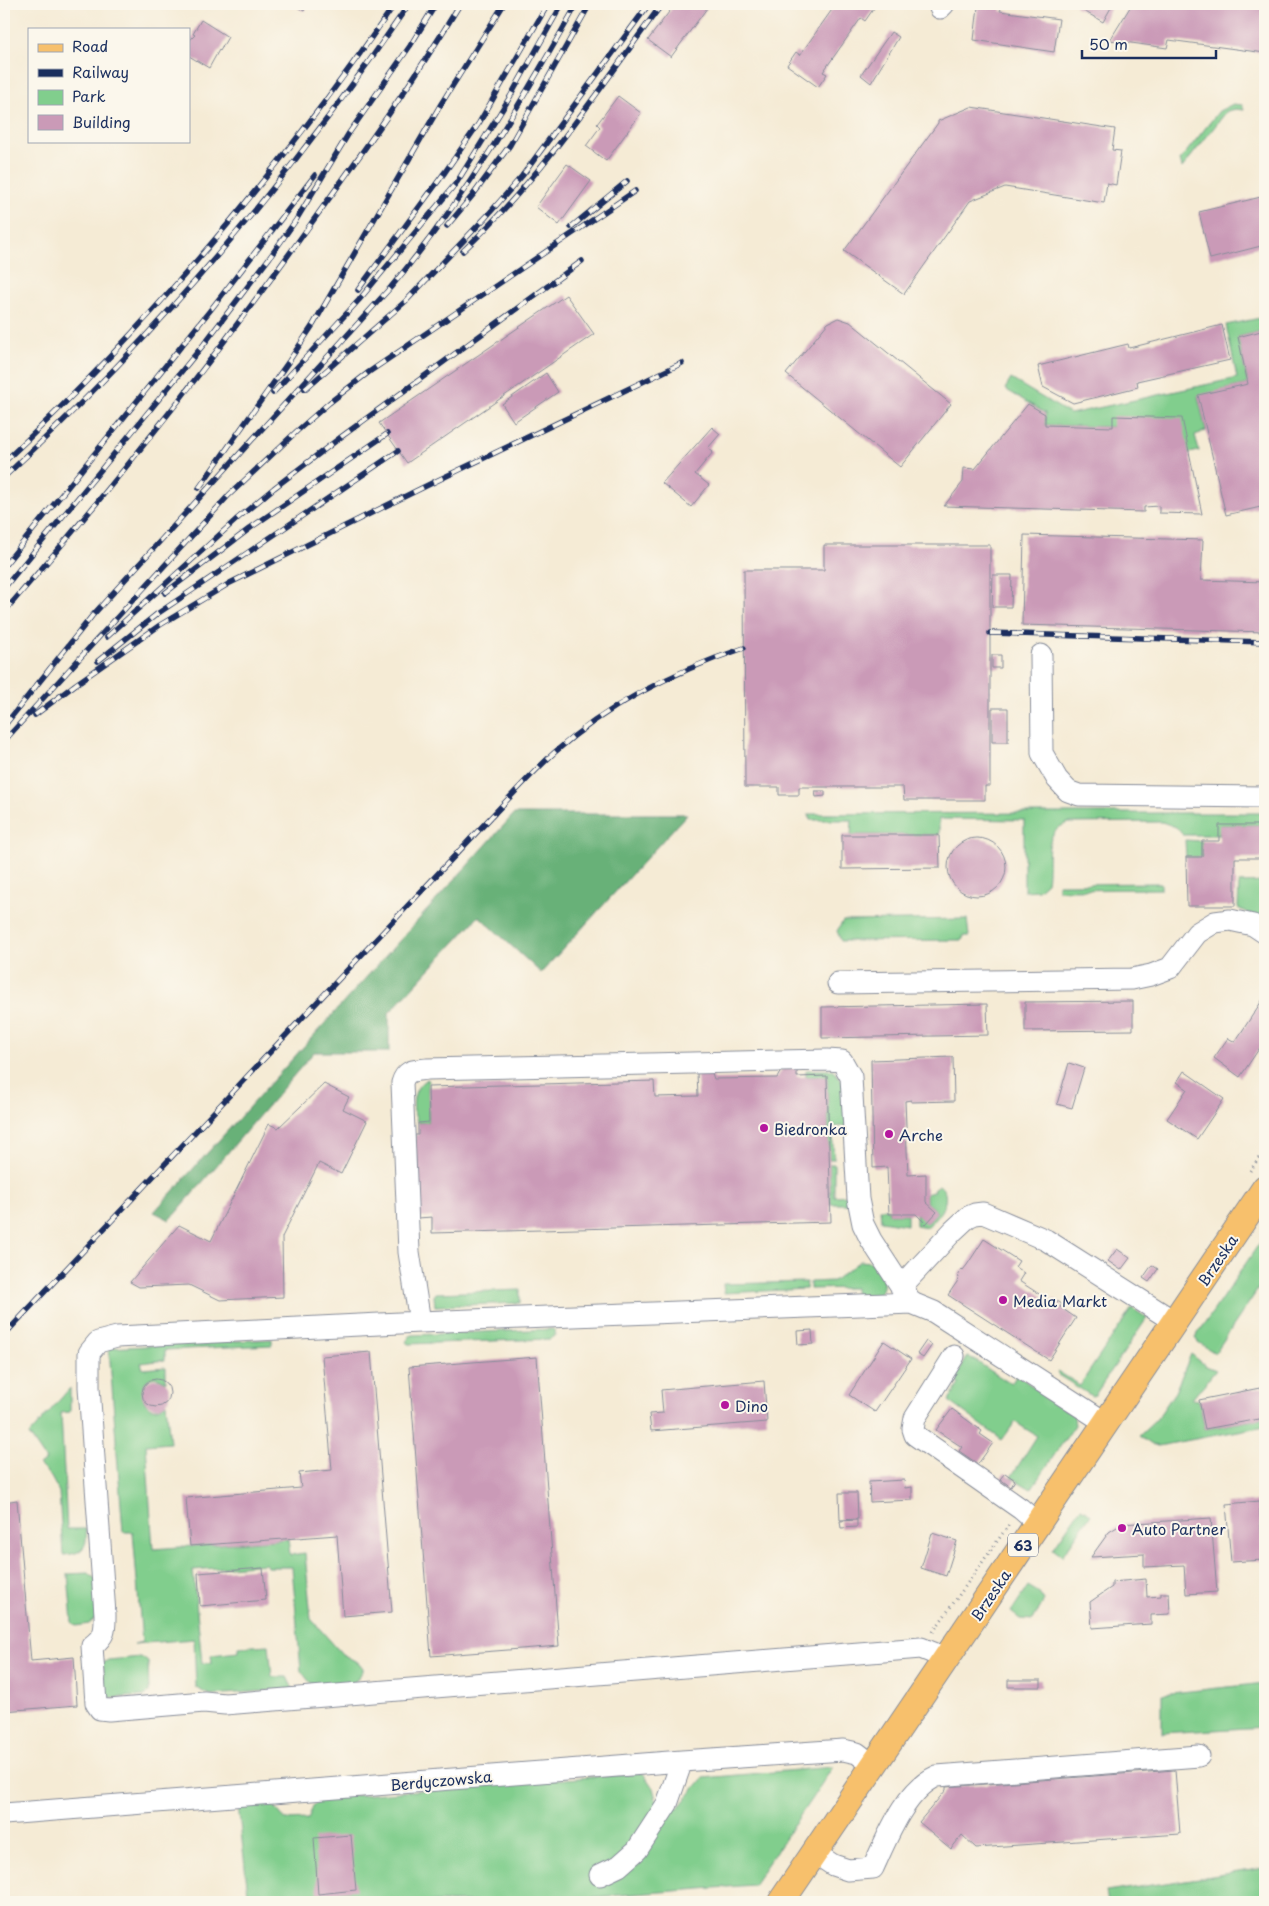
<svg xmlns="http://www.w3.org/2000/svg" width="1269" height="1906" font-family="'Playpen Sans',sans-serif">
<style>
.green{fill:#81ce8d;stroke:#4e7e76}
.forest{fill:#68b178;stroke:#42706b}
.building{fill:#ca9ab7}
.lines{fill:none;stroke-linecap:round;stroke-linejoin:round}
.minor-casing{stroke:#888d9a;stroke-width:23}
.major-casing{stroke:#888d9a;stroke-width:28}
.path{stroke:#888d9a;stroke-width:3;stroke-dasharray:1 4;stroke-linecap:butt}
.minor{stroke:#fff;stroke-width:21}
.major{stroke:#f7c06c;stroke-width:26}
.rail-casing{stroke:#1b2f5e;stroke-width:5.5}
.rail{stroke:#fbf7ec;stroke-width:4;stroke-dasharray:11;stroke-linecap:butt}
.poi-dot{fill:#b5179e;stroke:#fbf7ec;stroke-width:2}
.labels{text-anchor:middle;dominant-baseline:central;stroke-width:4;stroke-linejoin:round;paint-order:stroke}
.shield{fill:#fbf7ec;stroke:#5e6b89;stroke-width:1}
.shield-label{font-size:14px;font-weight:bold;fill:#1b2f5e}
.poi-label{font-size:15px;fill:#1b2f5e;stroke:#fbf7ec;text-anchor:start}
.street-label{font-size:15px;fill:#1b2f5e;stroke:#fbf7ec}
</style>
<rect width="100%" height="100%" fill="#fbf7ec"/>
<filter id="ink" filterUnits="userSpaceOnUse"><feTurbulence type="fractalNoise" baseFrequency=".02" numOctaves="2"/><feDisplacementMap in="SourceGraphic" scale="10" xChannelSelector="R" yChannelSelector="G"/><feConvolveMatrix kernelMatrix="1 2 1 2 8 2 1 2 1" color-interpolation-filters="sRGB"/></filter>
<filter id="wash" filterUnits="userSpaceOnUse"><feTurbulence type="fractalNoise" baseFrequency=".0096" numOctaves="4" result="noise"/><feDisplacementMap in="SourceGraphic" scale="20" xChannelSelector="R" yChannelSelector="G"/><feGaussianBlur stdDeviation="1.12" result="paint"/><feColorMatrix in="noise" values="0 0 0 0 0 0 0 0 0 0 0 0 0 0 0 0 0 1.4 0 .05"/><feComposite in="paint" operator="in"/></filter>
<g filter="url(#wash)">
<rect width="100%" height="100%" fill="#f5ebd5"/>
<path class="green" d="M 1233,104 L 1242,105 L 1244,110 L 1236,109 L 1227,111 L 1182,168 L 1180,160 L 1219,111 Z
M 1265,317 L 1265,330 L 1238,337 L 1248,384 L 1198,396 L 1206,431 L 1195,435 L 1199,451 L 1189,453 L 1113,427 L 1045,425 L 1045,413 L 1005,389 L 1011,379 L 1070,414 L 1237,378 L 1226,325 Z
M 1044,813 L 1265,813 L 1265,825 L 1220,825 L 1219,835 L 1183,835 L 1176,827 L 1162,822 L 1068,823 C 1041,832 1051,860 1047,882 L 1038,890 L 1024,891 L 1024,820 L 939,819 L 939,835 L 851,835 L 852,820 L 810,820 L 809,814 Z
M 1185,840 L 1202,841 L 1202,857 L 1186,857 Z
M 1265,882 L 1265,922 L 1238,908 L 1239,883 Z
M 1161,883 L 1161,889 L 1058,890 L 1058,884 Z
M 967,919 L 969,936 L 963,936 L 963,940 L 841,941 L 837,931 L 843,921 Z
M 806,1070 L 833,1070 L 845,1085 L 847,1126 L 832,1127 L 834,1159 L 829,1159 L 827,1076 L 806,1077 Z
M 428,1079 L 429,1122 L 418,1123 C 410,1109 412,1085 428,1079 Z
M 829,1164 L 834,1164 L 834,1196 L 849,1195 L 849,1204 L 831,1204 Z
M 939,1185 C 955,1197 938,1218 927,1227 L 916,1225 L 916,1214 L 927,1223 L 937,1212 L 926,1202 L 926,1194 L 933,1192 L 934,1188 Z
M 880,1209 L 888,1209 L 889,1214 L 907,1214 L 907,1225 L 881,1221 Z
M 1265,1235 L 1265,1279 L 1215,1353 L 1198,1342 L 1195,1338 Z
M 860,1261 L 871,1262 C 880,1273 890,1284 877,1296 L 856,1300 L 855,1288 L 810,1289 L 810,1282 L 833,1281 Z
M 807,1282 L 806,1289 L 724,1293 L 723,1284 Z
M 520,1290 L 520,1303 L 435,1306 L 434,1296 L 436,1293 Z
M 1132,1308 L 1147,1318 L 1095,1395 L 1092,1396 L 1058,1375 L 1057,1371 L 1080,1385 Z
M 553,1329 L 555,1331 L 555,1335 L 550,1339 L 408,1344 L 406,1342 L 410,1336 L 413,1335 Z
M 272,1339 L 272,1345 L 165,1350 L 165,1360 L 141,1363 L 143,1369 L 166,1367 L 166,1382 C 134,1360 136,1427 166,1403 L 170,1443 L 146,1445 L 153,1549 L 288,1539 L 290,1555 L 305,1553 L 311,1619 L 342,1654 L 359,1663 L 363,1668 L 363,1671 L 355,1682 L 316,1685 L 312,1685 L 301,1671 L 292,1567 L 267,1567 L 266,1564 L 193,1570 L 202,1663 L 212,1663 L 211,1655 L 239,1652 L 239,1647 L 269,1645 L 272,1677 L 287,1677 L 293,1689 L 211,1695 L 205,1693 L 196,1687 L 194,1639 L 134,1644 L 142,1642 L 133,1532 L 123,1532 L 109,1348 Z
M 1191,1354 L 1206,1366 L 1216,1370 L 1192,1399 L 1199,1400 L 1205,1429 L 1265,1418 L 1265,1426 L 1158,1446 L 1152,1445 L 1139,1436 L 1156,1420 L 1175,1392 Z
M 968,1356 L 1011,1384 L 1017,1375 L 1074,1416 L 1075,1425 L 1031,1489 L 1011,1477 L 1037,1436 L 1015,1422 L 1002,1440 L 949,1401 L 959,1384 L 954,1381 Z
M 70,1388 L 70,1412 L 61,1413 L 67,1529 L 86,1529 C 88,1548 82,1554 63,1555 L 59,1492 L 51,1477 L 39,1465 L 46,1460 L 29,1435 Z
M 1081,1508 L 1091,1514 L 1062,1556 L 1053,1549 Z
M 88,1573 L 96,1579 L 96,1618 L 89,1624 L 76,1626 L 72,1622 L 68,1574 Z
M 1028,1586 L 1038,1592 L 1044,1601 L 1033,1620 L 1020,1619 L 1011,1612 Z
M 141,1657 L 148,1662 L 149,1693 L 144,1696 L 109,1698 L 105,1697 L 103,1663 L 108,1660 Z
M 1265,1683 L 1265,1727 L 1162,1733 L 1162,1694 Z
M 833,1767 L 753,1885 L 555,1900 L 554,1902 L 249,1902 L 238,1805 L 271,1803 L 286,1820 L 308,1819 L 313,1806 L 322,1798 L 643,1773 L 653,1788 L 656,1799 L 678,1808 L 703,1778 Z
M 1265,1868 L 1265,1902 L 1108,1902 L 1106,1892 Z"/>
<path class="forest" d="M 514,814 L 687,814 L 541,973 L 479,916 L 389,1013 L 389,1052 L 314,1052 L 170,1220 L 154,1212 Z"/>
<g id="blocks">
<path class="building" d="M 292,4 L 308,4 L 304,11 Z
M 675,4 L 710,4 L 671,57 L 648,40 Z
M 836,4 L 868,4 L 874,8 L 865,21 L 861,18 L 823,72 L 827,74 L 818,87 L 787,65 L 796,52 L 800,55 Z
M 973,4 L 1003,4 L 1000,11 L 1059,19 L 1054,52 L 974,40 L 978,7 L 971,6 Z
M 1076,4 L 1113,4 L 1103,22 L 1075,6 Z
M 1132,4 L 1265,4 L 1265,53 L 1169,40 L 1167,48 L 1110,40 Z
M 201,20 L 228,37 L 220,51 L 219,50 L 209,68 L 189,56 L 189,41 L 195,35 L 193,34 Z
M 891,32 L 899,37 L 871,83 L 861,75 Z
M 618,96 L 641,113 L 606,161 L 586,146 L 600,127 L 597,124 Z
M 971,107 L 1115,129 L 1112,150 L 1121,151 L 1116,185 L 1107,183 L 1104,203 L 1005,187 L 970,201 L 904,294 L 844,251 L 938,123 L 938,121 Z
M 567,164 L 591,181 L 559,225 L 536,207 Z
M 1265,196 L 1265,245 L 1210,259 L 1199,212 Z
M 566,295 L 594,334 L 407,463 L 379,423 Z
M 838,318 L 850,322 L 951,404 L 900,467 L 786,374 L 828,323 Z
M 1222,325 L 1230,360 L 1137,381 L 1138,387 L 1073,403 L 1043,387 L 1038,366 L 1128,344 L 1129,348 Z
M 1265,330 L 1265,506 L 1226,515 L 1198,395 L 1248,384 L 1238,337 Z
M 546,373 L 558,392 L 514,422 L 502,404 Z
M 1028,404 L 1045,414 L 1045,425 L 1113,427 L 1113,416 L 1182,418 L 1202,514 L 1159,513 L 1159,506 L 1144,507 L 1144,512 L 944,506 L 963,482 L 964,468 L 975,469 Z
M 712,427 L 720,434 L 708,448 L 713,452 L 695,474 L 709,485 L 691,507 L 662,483 Z
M 1024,535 L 1203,540 L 1201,580 L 1265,582 L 1265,632 L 1022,625 Z
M 824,545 L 990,545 L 990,786 L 985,786 L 985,800 L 904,800 L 903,787 L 799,787 L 799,795 L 779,795 L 779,787 L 745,787 L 744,570 L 824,570 Z
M 993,575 L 1012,575 L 1011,607 L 992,607 Z
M 992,655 L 1001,655 L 1001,668 L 992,668 Z
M 992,708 L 1008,708 L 1008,742 L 992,742 Z
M 815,791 L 825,791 L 825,796 L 816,797 Z
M 1219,825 L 1265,825 L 1265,858 L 1235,858 L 1235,906 L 1187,906 L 1186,857 L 1202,857 L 1202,841 L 1219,841 Z
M 842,835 L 939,835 L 940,868 L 842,869 Z
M948 867a29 29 0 1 1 58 0a29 29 0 1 1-58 0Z
M 1265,996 L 1265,1040 L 1240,1077 L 1214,1058 L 1228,1038 L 1235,1042 Z
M 1133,1001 L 1133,1030 L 1025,1031 L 1025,1002 Z
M 987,1004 L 988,1035 L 822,1038 L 822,1007 Z
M 953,1057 L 954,1101 L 911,1102 L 911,1100 L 905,1101 L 908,1175 L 926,1174 L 926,1202 L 937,1212 L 926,1224 L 916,1214 L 889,1214 L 887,1167 L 873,1168 L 871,1060 Z
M 1069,1063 L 1084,1068 L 1072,1108 L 1057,1104 Z
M 797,1068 L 797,1077 L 827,1076 L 831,1222 L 432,1233 L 432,1217 L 418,1218 L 415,1135 L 418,1135 L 418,1123 L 429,1122 L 428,1087 L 654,1081 L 655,1097 L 698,1096 L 697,1073 L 712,1073 L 714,1079 L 777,1078 L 782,1069 Z
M 1184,1071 L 1224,1099 L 1197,1139 L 1167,1119 L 1187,1089 L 1177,1082 Z
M 324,1084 L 349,1097 L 343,1109 L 367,1121 L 341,1174 L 319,1163 L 282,1237 L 283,1297 L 220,1300 L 189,1285 L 139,1287 L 130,1282 L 179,1225 L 211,1241 L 269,1124 L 278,1128 Z
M 984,1239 L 1019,1261 L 1015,1267 L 1024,1273 L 1019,1281 L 1053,1303 L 1054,1299 L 1062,1304 L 1060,1307 L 1076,1318 L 1049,1360 L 948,1295 L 957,1282 L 959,1277 L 957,1276 L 962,1269 L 963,1270 L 967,1265 Z
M 1117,1249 L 1130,1258 L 1121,1270 L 1108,1261 Z
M 1152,1265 L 1158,1269 L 1149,1282 L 1143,1278 Z
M 812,1330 L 813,1344 L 798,1345 L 797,1331 Z
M 884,1341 L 911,1359 L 875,1412 L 849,1395 Z
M 926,1341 L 932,1345 L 923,1358 L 917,1354 Z
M 371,1352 L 392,1612 L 343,1616 L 337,1535 L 190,1546 L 186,1498 L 301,1488 L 299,1473 L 332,1470 L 322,1356 Z
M 537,1357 L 559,1646 L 431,1656 L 409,1367 Z
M142 1393a14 14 0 1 1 28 0a14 14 0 1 1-28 0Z
M 764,1381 L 767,1422 L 651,1431 L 649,1414 L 663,1413 L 661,1390 Z
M 1265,1387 L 1265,1418 L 1205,1429 L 1199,1400 Z
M 952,1409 L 982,1431 L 980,1434 L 993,1443 L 978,1464 L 959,1451 L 962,1447 L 936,1430 Z
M 1005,1473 L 1015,1480 L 1011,1487 L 1000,1479 Z
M 904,1480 L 905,1488 L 912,1487 L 912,1500 L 870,1502 L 869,1482 Z
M 839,1493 L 857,1493 L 858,1519 L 840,1520 Z
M 17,1500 L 31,1661 L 74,1657 L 77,1705 L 4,1711 L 4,1502 Z
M 1259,1501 L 1263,1560 L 1231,1562 L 1226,1504 Z
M 1211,1518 L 1217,1592 L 1186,1594 L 1184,1565 L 1144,1567 L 1144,1554 L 1091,1557 L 1109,1532 L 1122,1524 Z
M 857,1520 L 857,1527 L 841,1528 L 840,1521 Z
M 932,1533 L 957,1541 L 946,1576 L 921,1568 Z
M 263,1568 L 266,1600 L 200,1606 L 198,1573 Z
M 1146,1579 L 1147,1597 L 1161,1596 L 1161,1593 L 1169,1593 L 1170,1614 L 1151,1615 L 1151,1624 L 1092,1628 L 1090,1602 L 1112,1587 L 1112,1582 Z
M 1008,1680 L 1041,1680 L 1041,1687 L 1008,1687 Z
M 1175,1770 L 1180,1834 L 976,1848 L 962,1835 L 951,1849 L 919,1822 L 946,1790 L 946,1787 Z
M 351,1835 L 356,1890 L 318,1894 L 314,1838 Z
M 611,1900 L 611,1902 L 598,1902 L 597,1901 Z"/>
</g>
</g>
<g filter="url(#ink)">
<use href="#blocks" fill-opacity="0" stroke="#888d9a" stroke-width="1"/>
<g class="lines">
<g class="minor-casing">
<path id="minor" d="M 940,8 L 944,4
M 1041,655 L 1042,753 L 1057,779 L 1068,791 L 1079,795 L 1265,797
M 838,983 L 1132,979 L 1151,975 L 1170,968 L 1197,933 L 1215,922 L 1230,920 L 1253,925 L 1265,933
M 901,1287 L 953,1231 L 968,1217 L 975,1214 L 983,1213 L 1046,1240 L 1175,1322
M 420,1322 L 409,1252 L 402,1083 C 406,1069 414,1071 427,1069 L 827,1060 L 842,1061 L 851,1077 L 858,1199 L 863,1224 L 871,1240 L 912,1303
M 954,1356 L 915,1418 L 913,1429 L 915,1435 L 1021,1509 L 1038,1524
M 946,1658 L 921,1648 L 225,1704 L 204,1702 L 109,1710 L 100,1709 L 96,1703 L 92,1646 C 106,1635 105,1630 105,1614 L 89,1387 L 89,1353 L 98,1342 L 117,1337 L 420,1322 L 912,1303 L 934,1312 L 1106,1423
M 4,1814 L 682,1761 L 843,1750 L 857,1753 L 874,1766
M 815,1853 L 833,1865 L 848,1870 L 873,1868 C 887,1838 905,1790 937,1776 L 1199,1756
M 600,1875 L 619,1866 L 637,1850 L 667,1804 L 682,1761"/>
</g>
<g class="major-casing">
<path id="major" d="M 781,1902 L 1265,1188"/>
</g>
<path class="path" d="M 1250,1171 L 1265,1149
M 933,1632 L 1010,1523"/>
<use href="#minor" class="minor"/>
<use href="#major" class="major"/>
<g class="rail-casing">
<path id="rail" d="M 447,226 L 473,195 L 510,145 L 590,4
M 571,227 L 627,181
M 463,251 C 541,178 599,89 662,4
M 358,290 L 445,172 L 479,123 L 548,4
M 305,389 L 407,300 L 486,217 L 522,176 L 649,4
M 273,393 L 359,300 L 457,182 L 510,97 L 562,4
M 4,462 C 151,324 280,170 395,4
M 4,477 C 157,336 292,176 409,4
M 199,488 L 289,361 L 313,325 L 441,104 L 504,4
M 4,566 L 212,308 L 315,175
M 4,588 L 204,344 L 270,257 L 296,220 L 349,133 L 410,46 L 436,4
M 165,593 L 253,526 L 387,434
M 4,612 C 112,489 214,359 310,225 C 362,153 414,81 460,4
M 990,633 L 1265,642
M 107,637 L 238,518 L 274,488 L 341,437 L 582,261
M 98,661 L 157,614 L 398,451
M 35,715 L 76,684 L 160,625 L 230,583 L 432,483 L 682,363
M 4,726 L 92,616 L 391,287 C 465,199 521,103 577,4
M 4,741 L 229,495 L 297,431 L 329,403 L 369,372 L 635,191
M 4,1335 L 494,814 C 514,793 534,771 555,752 C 610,703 675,671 744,648"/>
</g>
<use href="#rail" class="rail"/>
</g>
</g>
<g class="poi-dot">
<circle cx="764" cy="1128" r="5"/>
<circle cx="889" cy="1134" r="5"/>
<circle cx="1003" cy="1300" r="5"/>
<circle cx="725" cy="1405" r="5"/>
<circle cx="1122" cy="1528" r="5"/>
</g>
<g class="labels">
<rect class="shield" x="1008" y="1533.5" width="30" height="23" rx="4"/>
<g class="shield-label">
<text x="1023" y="1545">63</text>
</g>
<g class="poi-label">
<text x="774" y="1128">Biedronka</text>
<text x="899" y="1134">Arche</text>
<text x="1013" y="1300">Media Markt</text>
<text x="735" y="1405">Dino</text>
<text x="1132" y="1528">Auto Partner</text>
</g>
<g class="street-label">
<text transform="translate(1217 1260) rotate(-56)">Brzeska</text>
<text transform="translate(990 1595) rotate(-56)">Brzeska</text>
<text transform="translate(441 1780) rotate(-5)">Berdyczowska</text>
</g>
</g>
<rect width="1269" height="1906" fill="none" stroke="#fbf7ec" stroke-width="20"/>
<rect x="28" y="28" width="162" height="115" fill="#fbf7ec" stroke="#a1a7b3"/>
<rect x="38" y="44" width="25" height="8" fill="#f7c06c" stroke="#a1a7b3"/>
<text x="72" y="52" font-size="15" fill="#1b2f5e">Road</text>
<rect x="38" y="69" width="25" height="8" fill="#1b2f5e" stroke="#a1a7b3"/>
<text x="72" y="78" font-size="15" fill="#1b2f5e">Railway</text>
<rect x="38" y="90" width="25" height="15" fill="#81ce8d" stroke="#a1a7b3"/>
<text x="72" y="102" font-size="15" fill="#1b2f5e">Park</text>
<rect x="38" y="115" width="25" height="15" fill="#ca9ab7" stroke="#a1a7b3"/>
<text x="72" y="128" font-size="15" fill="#1b2f5e">Building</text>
<path d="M1082 50v8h134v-8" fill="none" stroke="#1b2f5e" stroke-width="2.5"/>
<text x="1089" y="50" font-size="15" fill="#1b2f5e" stroke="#fbf7ec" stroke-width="4" paint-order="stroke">50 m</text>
</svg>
